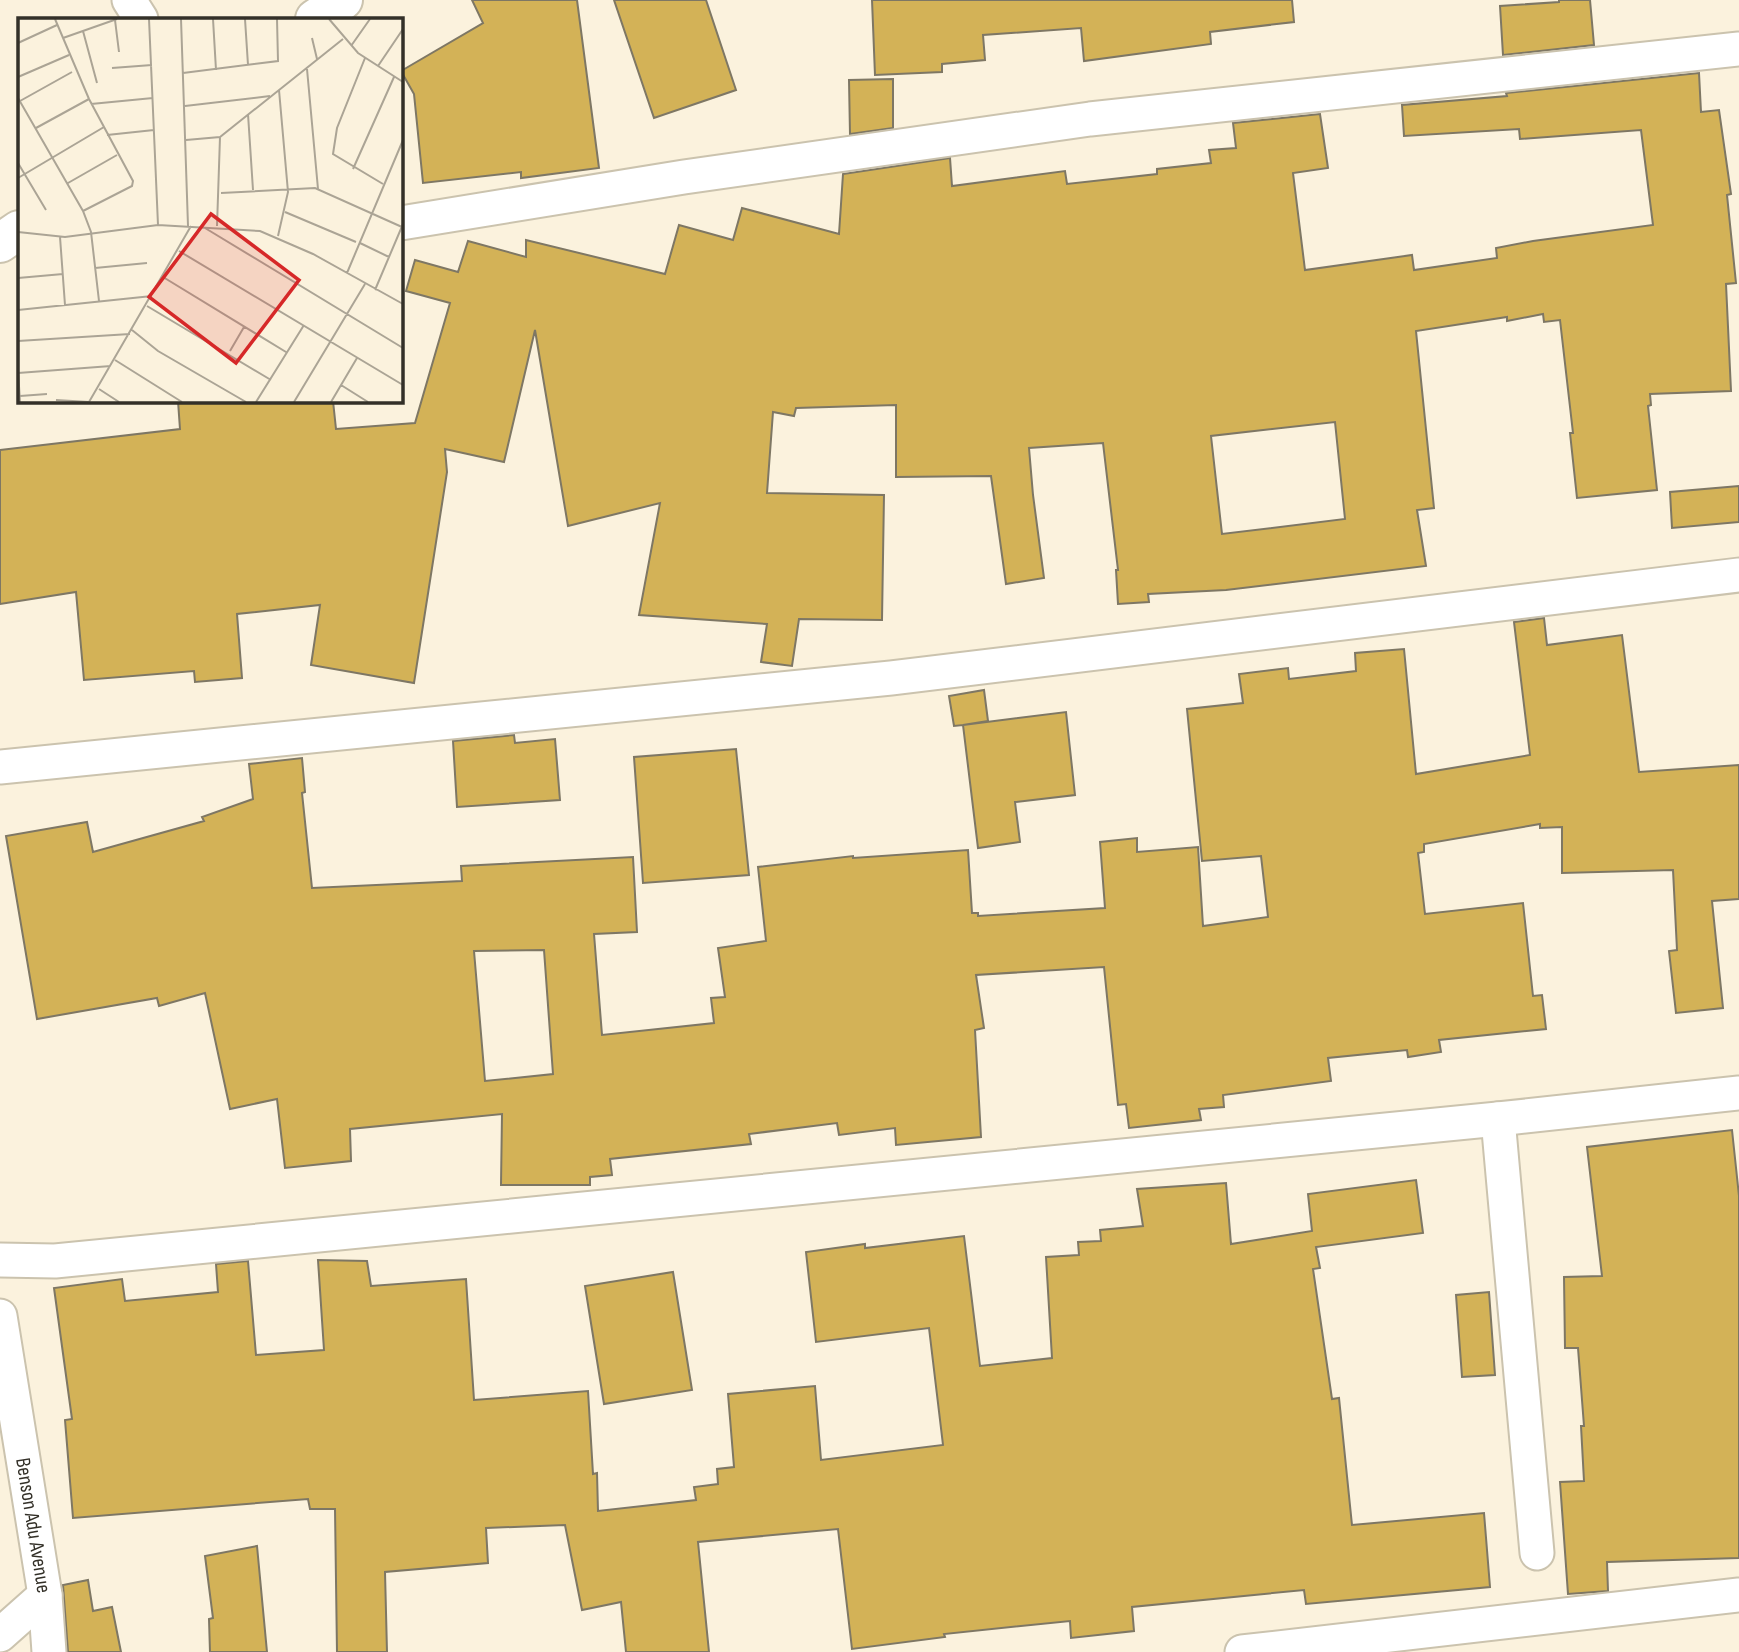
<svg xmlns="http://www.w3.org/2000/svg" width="1739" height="1652" font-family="'Sofia Sans Condensed',sans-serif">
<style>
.building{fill:#d3b257;stroke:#7e7764;stroke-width:2;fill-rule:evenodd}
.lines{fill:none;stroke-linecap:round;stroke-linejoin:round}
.street-casing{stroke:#cbc3ae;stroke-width:37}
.secondary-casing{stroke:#cbc3ae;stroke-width:42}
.street{stroke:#fff;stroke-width:33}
.secondary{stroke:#fff;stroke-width:38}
.labels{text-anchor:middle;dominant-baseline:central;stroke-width:7;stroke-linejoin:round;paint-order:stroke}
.street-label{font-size:21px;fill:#333028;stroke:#fff}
.inset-road{fill:none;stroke:#aba495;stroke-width:2}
.view{fill:#d62828;fill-opacity:0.15;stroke:#d62828;stroke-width:3.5}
.inset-edge{fill:none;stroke:#333028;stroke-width:3.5}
</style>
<rect width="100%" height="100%" fill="#fbf2dd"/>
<path class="building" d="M 472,0 L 577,0 L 599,168 L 521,178 L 521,172 L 423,183 L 414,94 L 401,71 L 483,23 Z
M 614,0 L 706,0 L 736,90 L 654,118 Z
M 872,0 L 1292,0 L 1294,22 L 1210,32 L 1211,44 L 1084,61 L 1081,28 L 983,35 L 985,60 L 942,64 L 942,72 L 875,75 Z
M 1559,0 L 1590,0 L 1594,45 L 1503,55 L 1500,6 L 1559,2 Z
M 1699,73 L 1701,112 L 1719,110 L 1731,194 L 1727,195 L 1736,283 L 1726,284 L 1731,391 L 1650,394 L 1651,405 L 1648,406 L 1657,490 L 1577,498 L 1570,433 L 1573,433 L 1560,320 L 1544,322 L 1543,314 L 1507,321 L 1507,317 L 1416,331 L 1434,508 L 1417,510 L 1426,566 L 1226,590 L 1148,594 L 1149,602 L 1118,604 L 1116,570 L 1118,570 L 1103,443 L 1029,448 L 1033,495 L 1044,578 L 1006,584 L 991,476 L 896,477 L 896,405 L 796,408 L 794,416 L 773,412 L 767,493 L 884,495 L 882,620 L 799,619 L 792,666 L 761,662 L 767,624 L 639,615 L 660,503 L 568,526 L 535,330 L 504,462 L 445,449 L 447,472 L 414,683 L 311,665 L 320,605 L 237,614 L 242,678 L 195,682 L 194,671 L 84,680 L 76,592 L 0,604 L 0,450 L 180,429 L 178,401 L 333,401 L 336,429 L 415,423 L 450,303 L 406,291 L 415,260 L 458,272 L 468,241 L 526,257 L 526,240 L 665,274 L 679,225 L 733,240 L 742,208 L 839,234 L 843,174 L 950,158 L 952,186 L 1065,171 L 1067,184 L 1157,174 L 1157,169 L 1211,163 L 1209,150 L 1236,148 L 1233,123 L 1320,114 L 1328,168 L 1293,173 L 1305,270 L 1412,255 L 1414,270 L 1497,258 L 1496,248 L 1533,241 L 1653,225 L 1641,130 L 1520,139 L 1519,129 L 1404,136 L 1402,105 L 1507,96 L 1506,93 ZM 1335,422 L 1345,519 L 1222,534 L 1211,436 Z
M 893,79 L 893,128 L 850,134 L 849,80 Z
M 1739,486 L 1739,522 L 1672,528 L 1670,492 Z
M 1544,618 L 1547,645 L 1622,635 L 1639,772 L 1739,765 L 1739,899 L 1712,901 L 1723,1008 L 1676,1013 L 1669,951 L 1677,950 L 1673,870 L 1562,873 L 1562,827 L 1540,828 L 1540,824 L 1424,844 L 1424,852 L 1418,853 L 1425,914 L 1523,903 L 1533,996 L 1542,995 L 1546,1029 L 1439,1040 L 1441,1052 L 1408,1057 L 1407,1050 L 1328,1058 L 1331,1081 L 1223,1095 L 1224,1107 L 1199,1109 L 1201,1120 L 1129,1128 L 1126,1104 L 1118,1105 L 1104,967 L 976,975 L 984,1028 L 975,1030 L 981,1137 L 896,1145 L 895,1128 L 839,1135 L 837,1123 L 749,1134 L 751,1144 L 610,1159 L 612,1175 L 590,1177 L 590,1185 L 501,1185 L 502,1114 L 350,1129 L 351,1161 L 285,1168 L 277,1099 L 230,1109 L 205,993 L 159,1006 L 157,998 L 37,1019 L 6,836 L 87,822 L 93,852 L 204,821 L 202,817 L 253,799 L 249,764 L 302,758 L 305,792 L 302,793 L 312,888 L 462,881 L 461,866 L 633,857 L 637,932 L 594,934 L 602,1035 L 714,1023 L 711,998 L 725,997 L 718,948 L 766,941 L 758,867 L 853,856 L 853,858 L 968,850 L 972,913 L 978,913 L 978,916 L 1105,908 L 1100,842 L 1137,838 L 1137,852 L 1198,847 L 1203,926 L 1268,917 L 1261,856 L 1202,861 L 1187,709 L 1243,703 L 1239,674 L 1288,668 L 1289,679 L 1356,671 L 1355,653 L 1404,649 L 1416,774 L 1530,755 L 1514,622 ZM 544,950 L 553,1074 L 485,1081 L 474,951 Z
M 984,690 L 988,721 L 963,725 L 1066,712 L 1075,795 L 1015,802 L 1020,842 L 978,848 L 963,725 L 954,726 L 949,696 Z
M 514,735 L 515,743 L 555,739 L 560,800 L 457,807 L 453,741 Z
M 736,749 L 749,875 L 643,883 L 634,757 Z
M 1732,1130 L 1739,1196 L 1739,1558 L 1607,1562 L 1608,1591 L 1568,1594 L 1560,1482 L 1584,1481 L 1581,1426 L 1584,1426 L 1578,1348 L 1565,1348 L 1564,1277 L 1602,1276 L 1587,1147 Z
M 1416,1180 L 1423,1233 L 1316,1247 L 1320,1268 L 1313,1269 L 1332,1399 L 1339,1398 L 1352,1525 L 1484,1513 L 1490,1587 L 1306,1604 L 1304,1590 L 1132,1607 L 1134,1631 L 1071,1638 L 1070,1621 L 944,1634 L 945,1637 L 852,1649 L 838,1529 L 698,1542 L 709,1652 L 626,1652 L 621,1602 L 582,1610 L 565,1525 L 486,1528 L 488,1563 L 385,1572 L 387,1652 L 337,1652 L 335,1509 L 310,1509 L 308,1499 L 73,1518 L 65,1420 L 72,1419 L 54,1288 L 122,1279 L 125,1301 L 218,1292 L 216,1264 L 248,1261 L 256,1355 L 324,1350 L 318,1260 L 367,1261 L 371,1286 L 466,1279 L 474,1400 L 588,1391 L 593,1474 L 597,1473 L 598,1511 L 696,1500 L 694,1487 L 718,1484 L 717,1469 L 734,1467 L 728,1394 L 815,1386 L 821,1460 L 943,1445 L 929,1328 L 816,1342 L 806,1252 L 865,1244 L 865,1248 L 964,1236 L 980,1366 L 1052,1358 L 1046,1257 L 1079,1255 L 1078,1242 L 1101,1241 L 1100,1230 L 1143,1226 L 1137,1189 L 1226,1183 L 1231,1244 L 1312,1231 L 1308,1194 Z
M 673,1272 L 692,1390 L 604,1404 L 585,1286 Z
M 1489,1292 L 1495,1375 L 1462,1377 L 1456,1295 Z
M 257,1546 L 267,1652 L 210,1652 L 209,1619 L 213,1618 L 205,1556 Z
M 88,1580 L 93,1611 L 112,1607 L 121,1652 L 68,1652 L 63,1585 Z"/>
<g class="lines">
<g class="street-casing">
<g id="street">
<path d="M 129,0 L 141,19"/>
<path d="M 401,223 L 684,177 L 1090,119 L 1739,49"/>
<path d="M 0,767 L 891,678 L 1739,575"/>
<path d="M 1498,1119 L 1537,1553"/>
<path d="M 0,1260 L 55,1261 L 1498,1119 L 1739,1093"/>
<path id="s1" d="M 0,1316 L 45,1595 L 49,1652"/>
<path d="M 0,1635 L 45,1595"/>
<path d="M 1242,1652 L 1739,1595"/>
</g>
</g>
<g class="secondary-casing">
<path id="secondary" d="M 315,19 L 343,0
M 0,243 L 19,230"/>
</g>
<use href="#street" class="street"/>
<use href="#secondary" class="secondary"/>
</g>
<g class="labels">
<g class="street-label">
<text stroke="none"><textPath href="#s1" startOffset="212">Benson Adu Avenue</textPath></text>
</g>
</g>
<g transform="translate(18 18)">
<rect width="385" height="385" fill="#fbf2dd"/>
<path class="inset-road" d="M 37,1 L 71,81 L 115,163 L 114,168 L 65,193M 131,1 L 140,207M 163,1 L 170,208M 195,1 L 198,52M 227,1 L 230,47M 311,1 L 340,35 L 385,64M 97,2 L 101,34M 65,13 L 79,65M 45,20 L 99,1M 294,20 L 299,41M 0,25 L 39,7M 333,28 L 352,1M 347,40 L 319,110 L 315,136 L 365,166M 360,48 L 385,11M 94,50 L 134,47M 289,51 L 300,171M 165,55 L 260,43 L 259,1M 0,59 L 51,37M 0,80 L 65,193 L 73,214 L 81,283M 2,83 L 54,54M 73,86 L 135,80M 167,88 L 252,78M 230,96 L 235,172M 18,110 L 71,81M 89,117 L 136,112M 168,122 L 202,119 L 325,21M 0,145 L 28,192M 335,151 L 376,59M 0,160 L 86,109M 50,165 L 99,137M 203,175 L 297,170 L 384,209M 267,194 L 338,224M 199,208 L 202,119M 187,210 L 385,330M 0,214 L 47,219 L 140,207 L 242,213 L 295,236 L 385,286M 260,218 L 270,174 L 261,72M 42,219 L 47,287M 342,225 L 371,239M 161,233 L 385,367M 77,250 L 129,245M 329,255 L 385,122M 145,259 L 268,334M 0,260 L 45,256M 357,272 L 385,206M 129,288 L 253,362M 0,292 L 134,278M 114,312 L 140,333 L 228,384M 0,323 L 112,316M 212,333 L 226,309M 97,342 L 164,384M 0,352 L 2,384M 0,355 L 93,348M 323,367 L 350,384M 81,371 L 101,384M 2,378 L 29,376M 38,382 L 71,384 L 173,208M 238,384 L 286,307M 276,384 L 347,266M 313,384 L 339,340"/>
<path class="view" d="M 193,196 L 281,262 L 218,345 L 131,279 Z"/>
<rect width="385" height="385" class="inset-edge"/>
</g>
</svg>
